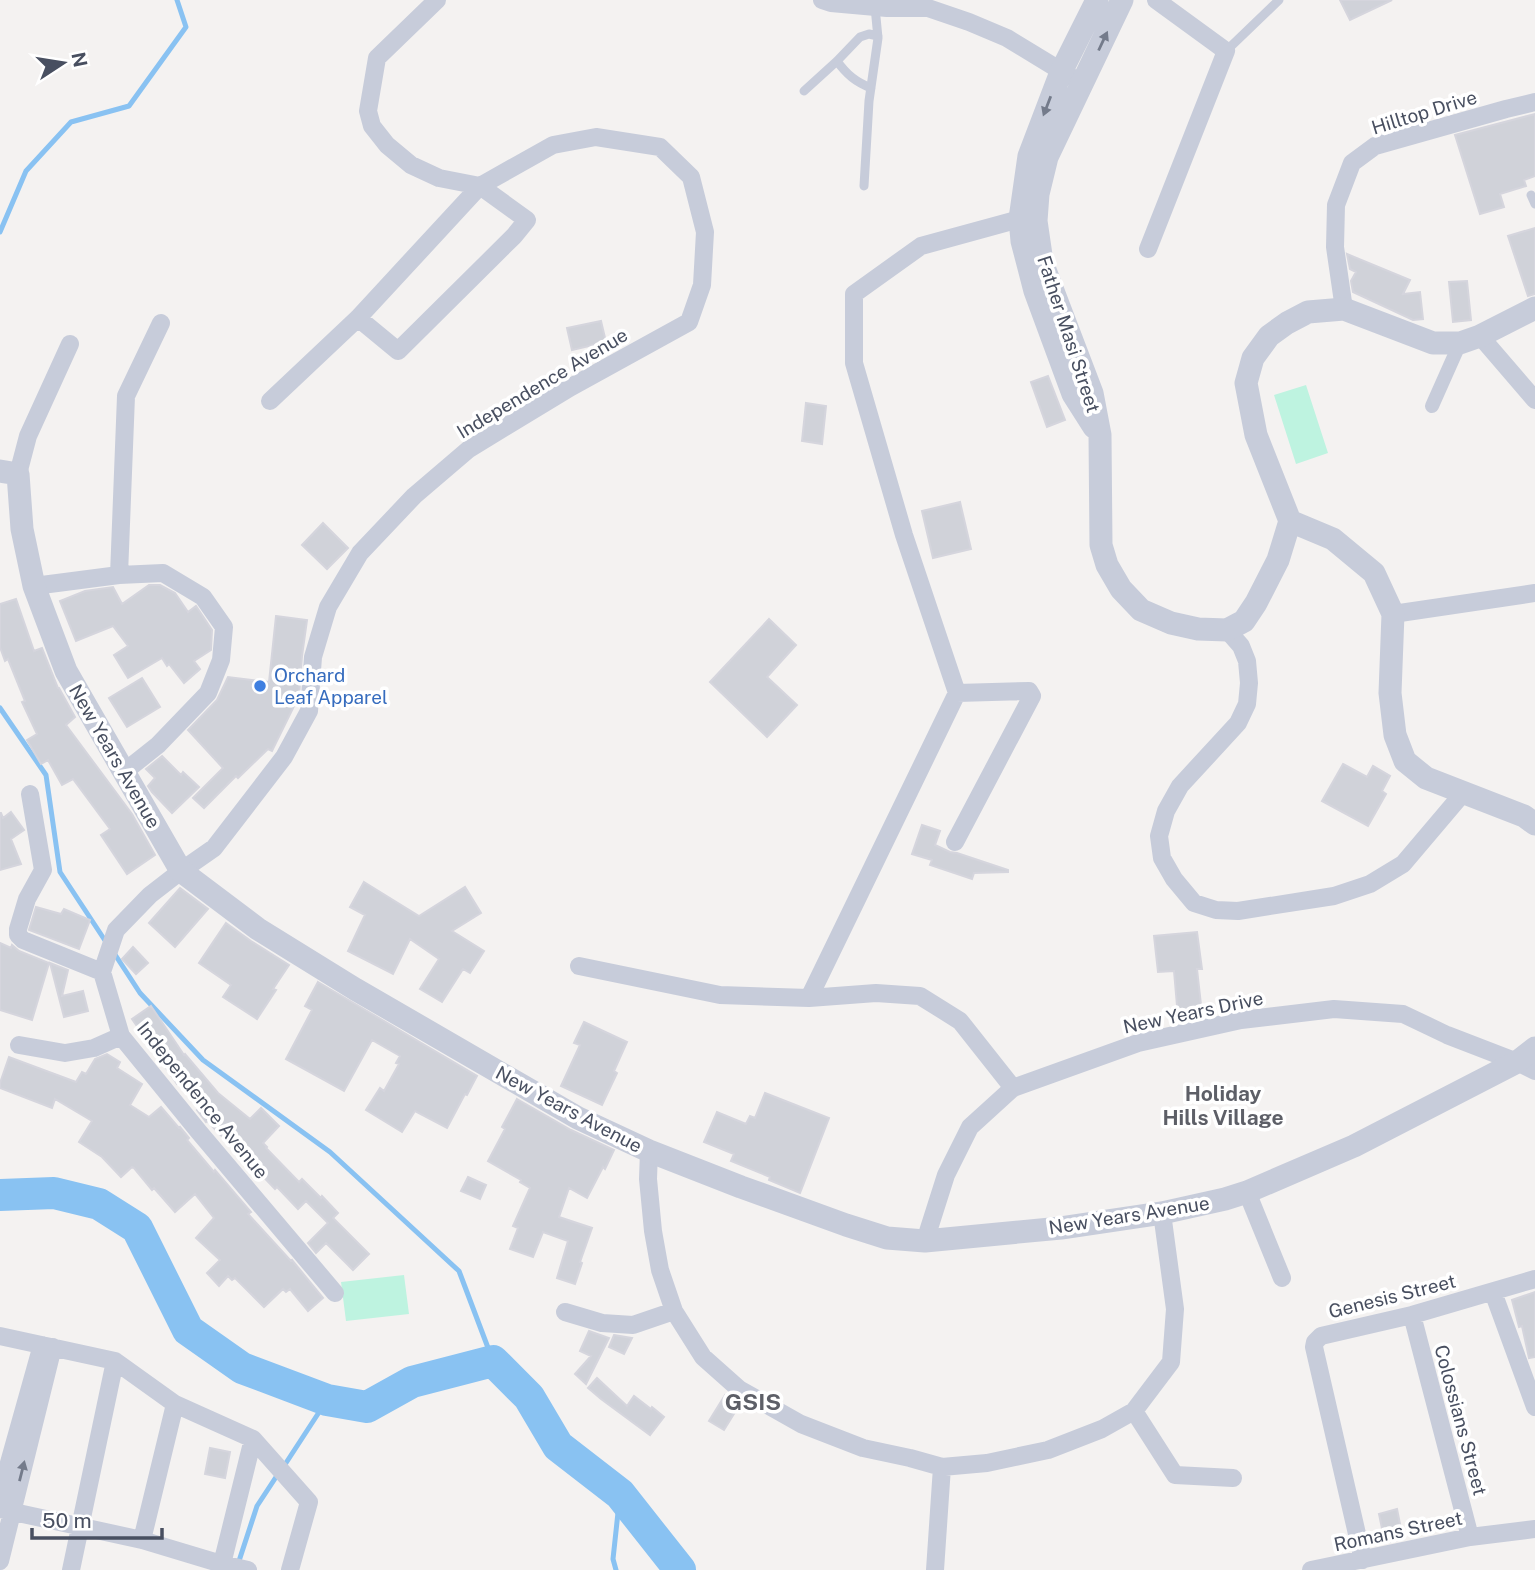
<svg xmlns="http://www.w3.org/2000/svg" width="1535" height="1570" font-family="'Public Sans',sans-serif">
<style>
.green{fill:#bef3e0}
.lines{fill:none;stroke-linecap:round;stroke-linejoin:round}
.stream{stroke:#89c2f2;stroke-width:5}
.river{stroke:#89c2f2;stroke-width:32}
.building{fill:#d0d2d9;stroke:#d5d5dd;stroke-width:2}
.service{stroke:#c7ccda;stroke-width:9}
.pedestrian{stroke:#c7ccda;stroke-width:14}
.minor{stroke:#c7ccda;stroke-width:18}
.tertiary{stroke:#c7ccda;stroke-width:23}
.oneway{fill:#747b8b}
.shop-dot{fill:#3f7fe0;stroke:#fff;stroke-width:2.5}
.labels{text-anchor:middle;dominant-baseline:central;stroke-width:7;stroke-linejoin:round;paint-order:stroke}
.street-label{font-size:19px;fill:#484f60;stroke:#fff}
.shop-label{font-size:19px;fill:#366cbe;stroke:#fff;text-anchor:start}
.neighbourhood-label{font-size:21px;font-weight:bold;fill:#5d5f67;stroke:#fff}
.quarter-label{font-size:23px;font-weight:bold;fill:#5d5f67;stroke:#fff}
</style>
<rect width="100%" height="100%" fill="#f4f2f1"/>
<path class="green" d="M 1306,385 L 1328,453 L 1296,464 L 1274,395 Z
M 404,1275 L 409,1314 L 346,1321 L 341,1282 Z"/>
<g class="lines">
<path class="stream" d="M 0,232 L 26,171 L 71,122 L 129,106 L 186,27 L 177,0
M 0,708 L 46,775 L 60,872 L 106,942
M 114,953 L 140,993 L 203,1060 L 330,1152 L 459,1271 L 493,1361
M 284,1466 L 327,1400
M 238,1564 L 257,1506 L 278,1474
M 616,1570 L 613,1559 L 620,1494"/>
<path class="river" d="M 0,1195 L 54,1193 L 99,1204 L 137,1228 L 188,1330 L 242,1368 L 327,1400 L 367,1407 L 412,1382 L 493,1361 L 529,1397 L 558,1446 L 620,1494 L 680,1570"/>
</g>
<path class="building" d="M 1340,0 L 1392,0 L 1350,20 Z
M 1535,114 L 1535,176 L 1524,180 L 1526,186 L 1500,194 L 1504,207 L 1480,214 L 1455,135 Z
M 1535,228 L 1535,294 L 1528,296 L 1508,236 Z
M 1347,254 L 1410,280 L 1403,294 L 1420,292 L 1423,319 L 1413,320 L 1353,292 L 1351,281 L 1356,272 L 1350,269 Z
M 1467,281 L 1471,320 L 1453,322 L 1449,282 Z
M 601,321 L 606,342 L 572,350 L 567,328 Z
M 1048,376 L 1065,420 L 1047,427 L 1031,382 Z
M 806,403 L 826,406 L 822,444 L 802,441 Z
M 960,502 L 971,549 L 933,558 L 922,511 Z
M 323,523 L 348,548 L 327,569 L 302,545 Z
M 149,585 L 160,585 L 175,593 L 188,612 L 196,606 L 212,630 L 211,650 L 194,661 L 200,669 L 184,683 L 169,664 L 167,666 L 162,658 L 128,678 L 114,655 L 128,646 L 113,626 L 76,641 L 60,601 L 85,591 L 113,587 L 122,604 Z
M 16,599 L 34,651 L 42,648 L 58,688 L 59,688 L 75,717 L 66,725 L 132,814 L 155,855 L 127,874 L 101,835 L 110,829 L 73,779 L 62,785 L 48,760 L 41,764 L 27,740 L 37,734 L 22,702 L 25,701 L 8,659 L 5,661 L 0,647 L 0,604 Z
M 276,616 L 307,620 L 302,656 L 299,696 L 272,751 L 268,749 L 238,778 L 236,776 L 204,808 L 193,798 L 223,768 L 188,730 L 217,700 L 228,677 L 269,682 Z
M 769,619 L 796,645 L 767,677 L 797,705 L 767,737 L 710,682 Z
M 142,678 L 160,707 L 127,727 L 109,698 Z
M 162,756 L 181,775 L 183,772 L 199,787 L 172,813 L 152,792 L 148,786 L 155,778 L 146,769 Z
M 1343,764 L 1367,777 L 1373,766 L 1390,776 L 1382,791 L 1386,794 L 1368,826 L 1322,801 Z
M 11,812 L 24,830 L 11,839 L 21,864 L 0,870 L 0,813 L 1,813 L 3,818 Z
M 922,825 L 940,831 L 935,845 L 950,852 L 957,853 L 1008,870 L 1008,872 L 974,873 L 972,879 L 930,865 L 932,860 L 912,854 Z
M 364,882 L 419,916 L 465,887 L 481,913 L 452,931 L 484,951 L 470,973 L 463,969 L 442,1002 L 420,989 L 439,959 L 410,939 L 393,974 L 348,951 L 365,915 L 350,907 Z
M 180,888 L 208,909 L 175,947 L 149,923 Z
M 36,907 L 61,914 L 64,909 L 90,920 L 79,949 L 29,930 Z
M 226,923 L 251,941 L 289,965 L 273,989 L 276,990 L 257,1019 L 223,997 L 231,985 L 199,963 Z
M 1197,932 L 1202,969 L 1197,969 L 1202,1014 L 1178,1017 L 1174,971 L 1158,972 L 1154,936 Z
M 0,943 L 11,948 L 12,945 L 19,951 L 49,963 L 32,1020 L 0,1010 Z
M 133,947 L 148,963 L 136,974 L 122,959 Z
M 50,963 L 68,970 L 62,996 L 83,991 L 88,1011 L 64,1017 Z
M 318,982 L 477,1076 L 467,1095 L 465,1094 L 447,1128 L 415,1111 L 402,1132 L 366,1110 L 380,1088 L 384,1091 L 399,1064 L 396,1063 L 400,1056 L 372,1040 L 344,1091 L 286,1059 L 312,1010 L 305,1006 Z
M 151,1006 L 184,1055 L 185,1054 L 218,1093 L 250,1119 L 261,1108 L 279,1126 L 263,1143 L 267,1147 L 266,1148 L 299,1182 L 302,1179 L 321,1198 L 322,1196 L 338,1213 L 333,1218 L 369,1254 L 353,1270 L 326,1243 L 316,1253 L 308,1243 L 328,1223 L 306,1201 L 298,1209 L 277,1187 L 275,1189 L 250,1163 L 249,1164 L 207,1121 L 206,1122 L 205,1121 L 206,1122 L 197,1110 L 202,1105 L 181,1082 L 177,1084 L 132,1019 Z
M 584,1022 L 627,1042 L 614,1071 L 617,1073 L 602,1105 L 561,1086 L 580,1045 L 574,1043 Z
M 107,1054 L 120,1062 L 117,1068 L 142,1084 L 130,1105 L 149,1117 L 161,1107 L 179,1128 L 180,1127 L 189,1138 L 187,1140 L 214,1172 L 215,1170 L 251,1212 L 248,1214 L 291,1261 L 292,1260 L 323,1298 L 308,1311 L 290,1289 L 286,1292 L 283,1289 L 264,1307 L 235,1278 L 232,1280 L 228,1276 L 219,1286 L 207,1273 L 220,1260 L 196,1238 L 214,1218 L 195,1194 L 175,1212 L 154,1188 L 152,1190 L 134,1168 L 132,1167 L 121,1177 L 102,1157 L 79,1142 L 92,1121 L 55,1099 L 52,1108 L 0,1088 L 0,1083 L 9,1057 L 76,1082 L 82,1072 L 86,1074 L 95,1059 Z
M 765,1093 L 829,1118 L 800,1193 L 769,1180 L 770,1177 L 731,1161 L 734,1154 L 704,1142 L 717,1112 L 746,1124 L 750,1116 L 755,1118 Z
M 517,1099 L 571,1130 L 614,1150 L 605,1169 L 603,1167 L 587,1198 L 569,1188 L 559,1217 L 592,1228 L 580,1262 L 582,1263 L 575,1284 L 557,1278 L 568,1241 L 543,1232 L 533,1257 L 510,1249 L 518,1228 L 513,1226 L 530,1188 L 520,1182 L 521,1180 L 488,1161 L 505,1129 L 502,1127 Z
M 468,1177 L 486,1185 L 480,1199 L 461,1191 Z
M 1535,1292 L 1535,1357 L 1529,1358 L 1522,1326 L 1519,1327 L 1512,1300 Z
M 589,1331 L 609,1338 L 586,1384 L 575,1374 L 591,1356 L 580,1351 Z
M 614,1335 L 632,1338 L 624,1354 L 609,1347 Z
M 597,1378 L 627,1406 L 634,1396 L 651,1409 L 652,1407 L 664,1417 L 650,1435 L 601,1399 L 588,1388 Z
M 725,1395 L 740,1404 L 724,1430 L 709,1421 Z
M 210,1448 L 230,1452 L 225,1478 L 205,1474 Z
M 1397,1509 L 1403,1539 L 1385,1543 L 1379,1514 Z"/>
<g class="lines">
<path class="service" d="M 1226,51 L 1279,0
M 837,61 C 847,75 856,82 871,88
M 804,91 L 837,61 L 860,37 L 869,34 L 878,36
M 864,186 L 869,101 L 878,38 L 875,7
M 1531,195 L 1535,204"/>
<path class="pedestrian" d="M 1432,406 L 1460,343"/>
<path class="minor" d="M 822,0 L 831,3 L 887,8 L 928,8 L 969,22 L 1007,38 L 1071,77
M 1148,249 L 1226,51 L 1156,0
M 1344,309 L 1335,247 L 1336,205 L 1352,163 L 1375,146 L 1506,109 L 1535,102
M 1480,336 L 1535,400
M 270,401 L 358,318 L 480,186 L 527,220 L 514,236 L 398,351 L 358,318
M 18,474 L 28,436 L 70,344
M 119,575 L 126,396 L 161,323
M 34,586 L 119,575 L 163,573 L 203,597 L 224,627 L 221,660 L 208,693 L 158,745 L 124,772
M 1393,614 L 1535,593
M 1227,630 L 1241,646 L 1247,661 L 1249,683 L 1247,704 L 1238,723 L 1180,786 L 1166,811 L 1159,836 L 1162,858 L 1174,879 L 1194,903 L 1216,910 L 1238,911 L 1334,896 L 1370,884 L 1403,864 L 1464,792
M 30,794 L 43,870 L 27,899 L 18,929 L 18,935 L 23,940 L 102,972
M 955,842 L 1032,696 L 1029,691 L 957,693
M 579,966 L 720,995 L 809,998 L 876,993 L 920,996 L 960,1021 L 1013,1088
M 809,998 L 957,693 L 904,535 L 854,363 L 854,294 L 921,246 L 1020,219 L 1030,220
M 19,1045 L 65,1053 L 94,1048 L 121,1036
M 649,1151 L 648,1179 L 653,1231 L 660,1270 L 674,1311 L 703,1357 L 739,1389 L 801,1424 L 863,1448 L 910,1458 L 942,1467 L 987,1463 L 1048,1450 L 1102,1429 L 1134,1411 L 1171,1362 L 1175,1309 L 1162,1213
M 1247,1192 L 1282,1278
M 925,1241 L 946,1175 L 970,1127 L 1013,1088 L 1138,1043 L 1241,1020 L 1334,1009 L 1403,1014 L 1447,1035 L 1517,1062 L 1535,1071
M 1493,1292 L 1535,1407
M 335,1293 L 199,1132 L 121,1036 L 102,972 L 116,930 L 150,895 L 181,871 L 214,848 L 284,757 L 309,711 L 313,657 L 328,607 L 360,553 L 414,496 L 469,449 L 571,387 L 689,322 L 702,285 L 705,232 L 691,177 L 660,147 L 596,137 L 553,145 L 480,186 L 439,178 L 411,165 L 387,145 L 372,126 L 368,111 L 377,58 L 437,0
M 565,1312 L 602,1323 L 633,1325 L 674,1311
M 1412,1315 L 1470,1537
M 0,1336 L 115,1361 L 175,1404 L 253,1439 L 309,1502 L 290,1570
M 1134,1411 L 1175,1475 L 1233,1478
M 0,1495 L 42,1345
M 0,1509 L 142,1540 L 222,1564 L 248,1570
M 142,1540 L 175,1404
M 1363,1560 L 1314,1347 L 1315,1342 L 1321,1336 L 1412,1315 L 1535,1279
M 0,1561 L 53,1347
M 222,1564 L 253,1439
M 71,1570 L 115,1361
M 935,1570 L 942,1467
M 1311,1570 L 1470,1537 L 1535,1529"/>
<path class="tertiary" d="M 1122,0 L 1047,157 L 1038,194 L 1036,221 L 1042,262 L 1092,393 L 1100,435 L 1101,545 L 1107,565 L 1121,589 L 1141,610 L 1171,623 L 1198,629 L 1227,630 L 1244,621 L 1256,603 L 1278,560 L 1290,521 L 1256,435 L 1246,383 L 1253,358 L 1269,336 L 1287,323 L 1308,312 L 1344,309 L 1433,343 L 1460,343 L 1480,336 L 1535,308
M 1094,427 L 1073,394 L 1035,291 L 1022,241 L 1020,219 L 1029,156 L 1061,72 L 1097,0
M 0,471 L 18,474 L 22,529 L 34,586 L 66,671 L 181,871 L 258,929 L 355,989 L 578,1118 L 649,1151 L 741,1187 L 846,1225 L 887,1238 L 925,1241 L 1061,1228 L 1162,1213 L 1225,1199 L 1247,1192 L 1354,1146 L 1517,1062 L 1535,1048
M 1290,521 L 1333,539 L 1374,573 L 1393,614 L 1390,693 L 1395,735 L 1405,761 L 1426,778 L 1524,816 L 1535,824"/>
</g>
<defs><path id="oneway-solid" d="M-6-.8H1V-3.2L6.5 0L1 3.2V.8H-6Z" transform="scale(1.75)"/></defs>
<g class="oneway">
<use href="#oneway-solid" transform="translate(1103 41) rotate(-65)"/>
<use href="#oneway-solid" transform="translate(1047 106) rotate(111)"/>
<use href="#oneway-solid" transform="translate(22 1471) rotate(-76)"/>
</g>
<circle class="shop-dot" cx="260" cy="686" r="7"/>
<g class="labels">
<g class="street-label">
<text transform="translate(1424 112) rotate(-17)">Hilltop Drive</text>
<text transform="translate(1069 334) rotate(72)">Father Masi Street</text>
<text transform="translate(542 383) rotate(-31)">Independence Avenue</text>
<text transform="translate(115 756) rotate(60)">New Years Avenue</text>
<text transform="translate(1193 1012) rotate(-12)">New Years Drive</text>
<text transform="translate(203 1100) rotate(51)">Independence Avenue</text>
<text transform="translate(569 1109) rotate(28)">New Years Avenue</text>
<text transform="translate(1129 1215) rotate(-9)">New Years Avenue</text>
<text transform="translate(1392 1296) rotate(-14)">Genesis Street</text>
<text transform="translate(1461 1420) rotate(75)">Colossians Street</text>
<text transform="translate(1398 1531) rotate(-12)">Romans Street</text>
</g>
<g class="shop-label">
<text x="274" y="675">Orchard<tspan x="274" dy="22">Leaf Apparel</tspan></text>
</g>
<g class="neighbourhood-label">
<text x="1223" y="1093">Holiday<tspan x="1223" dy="24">Hills Village</tspan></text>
</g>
<g class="quarter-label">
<text x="753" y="1401">GSIS</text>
</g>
</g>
<g transform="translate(63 63) rotate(78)" stroke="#ffffff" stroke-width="5" paint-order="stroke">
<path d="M0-5L12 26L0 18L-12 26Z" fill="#484f60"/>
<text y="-10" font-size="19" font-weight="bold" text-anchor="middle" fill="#484f60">N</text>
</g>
<path d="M32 1528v10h130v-10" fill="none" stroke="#484f60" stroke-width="3.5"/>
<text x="42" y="1528" font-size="21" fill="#484f60" stroke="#ffffff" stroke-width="5" paint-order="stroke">50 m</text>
</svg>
